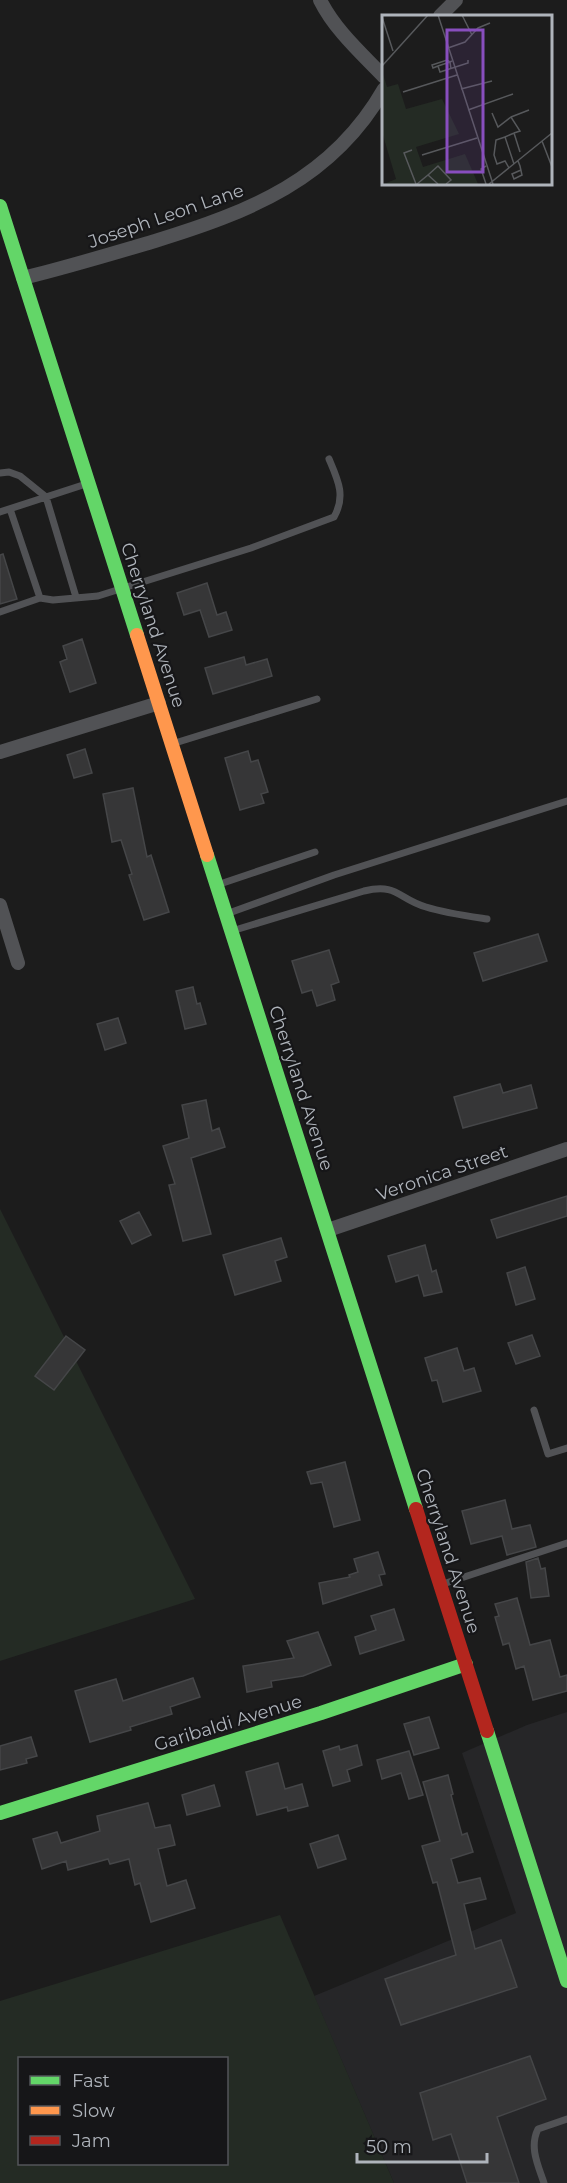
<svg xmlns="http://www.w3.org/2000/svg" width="567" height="2183" font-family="Montserrat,sans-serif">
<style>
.built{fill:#262628}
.green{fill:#242b24;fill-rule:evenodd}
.building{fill:#363637;stroke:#454648;stroke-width:1.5}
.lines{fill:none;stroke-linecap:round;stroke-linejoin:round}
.lane{stroke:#515255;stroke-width:7}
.street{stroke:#515255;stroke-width:14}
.fast{stroke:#63d668;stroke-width:14}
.slow{stroke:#ff974d;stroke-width:14}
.jam{stroke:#b3261e;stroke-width:14}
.labels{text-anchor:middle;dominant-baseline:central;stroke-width:4.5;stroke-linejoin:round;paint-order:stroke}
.street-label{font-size:18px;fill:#afb4bb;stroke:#161618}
.inset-road{fill:none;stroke:#57595c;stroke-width:1.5}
.view{fill:#884ebe;fill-opacity:0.15;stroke:#884ebe;stroke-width:3}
.inset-edge{fill:none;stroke:#afb4bb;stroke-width:3}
</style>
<rect width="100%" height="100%" fill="#1c1c1c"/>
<path class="built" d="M 567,1712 L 567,2183 L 394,2183 L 314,1996 L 516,1913 L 462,1753 L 527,1725 Z"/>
<path class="green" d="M 0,1209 L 195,1599 L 0,1661 Z
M 280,1915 L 394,2183 L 0,2183 L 0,2001 ZM 20,2058 L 226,2058 L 226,2164 L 20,2164 Z"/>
<path class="building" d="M 3,554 L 17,599 L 0,604 L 0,555 Z
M 207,583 L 217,615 L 226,612 L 232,630 L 209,637 L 200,610 L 184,615 L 177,593 Z
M 82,639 L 96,683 L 70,692 L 60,662 L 67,659 L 63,646 Z
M 244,657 L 246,665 L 267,659 L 272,676 L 213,694 L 205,668 Z
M 85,749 L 92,773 L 74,778 L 67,755 Z
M 248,751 L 251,762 L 258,760 L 268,792 L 261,794 L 264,803 L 240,810 L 225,758 Z
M 133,788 L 147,857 L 151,855 L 169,912 L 144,920 L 129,875 L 132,874 L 121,840 L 112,842 L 103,794 Z
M 538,934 L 547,961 L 483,981 L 474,953 Z
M 329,950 L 339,982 L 331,985 L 335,1000 L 317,1006 L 312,990 L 302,993 L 292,961 Z
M 193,987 L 197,1004 L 200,1003 L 206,1024 L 185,1029 L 176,991 Z
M 118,1018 L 126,1043 L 105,1050 L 97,1024 Z
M 500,1084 L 503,1093 L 531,1085 L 537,1108 L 463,1128 L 454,1097 Z
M 206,1100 L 212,1131 L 219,1128 L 225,1147 L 191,1158 L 211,1234 L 183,1241 L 169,1185 L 175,1184 L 163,1146 L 189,1138 L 182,1105 Z
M 567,1196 L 567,1216 L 497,1238 L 491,1220 Z
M 139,1212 L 151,1235 L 132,1244 L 120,1221 Z
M 281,1238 L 287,1257 L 275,1261 L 281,1281 L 235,1295 L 223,1255 Z
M 425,1245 L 432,1272 L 436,1270 L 442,1292 L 424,1296 L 418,1275 L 396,1282 L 388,1256 Z
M 525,1267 L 535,1299 L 516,1305 L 507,1273 Z
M 532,1335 L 540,1356 L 516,1364 L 508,1343 Z
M 66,1336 L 85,1350 L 54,1390 L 35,1376 Z
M 457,1348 L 464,1371 L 474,1368 L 481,1391 L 443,1402 L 437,1380 L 432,1381 L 425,1358 Z
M 345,1462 L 360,1520 L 334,1527 L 322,1482 L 311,1484 L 307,1472 Z
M 505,1500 L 512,1529 L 530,1525 L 536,1547 L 507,1555 L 502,1536 L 471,1544 L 462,1511 Z
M 378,1552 L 385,1574 L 379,1575 L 382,1585 L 323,1604 L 319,1583 L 350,1577 L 349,1575 L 358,1572 L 354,1559 Z
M 538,1558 L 541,1569 L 545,1568 L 549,1596 L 531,1598 L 526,1562 Z
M 517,1598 L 530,1645 L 550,1640 L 560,1677 L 567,1675 L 567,1691 L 533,1700 L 524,1666 L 516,1669 L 509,1643 L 503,1645 L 495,1617 L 499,1616 L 495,1604 Z
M 394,1609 L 404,1640 L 360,1654 L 355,1637 L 376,1630 L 371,1616 Z
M 318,1632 L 331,1665 L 303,1676 L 271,1681 L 272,1687 L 247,1692 L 243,1666 L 294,1658 L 287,1641 Z
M 193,1678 L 200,1697 L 170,1707 L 172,1714 L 130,1727 L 131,1730 L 90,1742 L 75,1691 L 116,1679 L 123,1701 Z
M 429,1717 L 439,1748 L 414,1755 L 404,1724 Z
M 31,1737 L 37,1756 L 26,1759 L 27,1763 L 0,1770 L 0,1746 Z
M 357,1745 L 362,1765 L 347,1770 L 350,1781 L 333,1786 L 323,1751 L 339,1746 L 340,1750 Z
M 409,1751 L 423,1795 L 409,1799 L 401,1773 L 382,1779 L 377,1760 Z
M 278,1763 L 285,1789 L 302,1784 L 308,1806 L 288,1811 L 287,1807 L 257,1815 L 246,1772 Z
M 448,1775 L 453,1794 L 451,1795 L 462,1835 L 467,1833 L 473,1852 L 451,1859 L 458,1883 L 480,1878 L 486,1899 L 464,1904 L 475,1949 L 501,1940 L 517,1987 L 401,2025 L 385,1979 L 456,1955 L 437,1882 L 433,1883 L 422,1846 L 440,1841 L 423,1782 Z
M 214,1785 L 220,1806 L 187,1815 L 182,1795 Z
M 148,1803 L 155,1828 L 170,1825 L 175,1845 L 158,1849 L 167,1886 L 186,1880 L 195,1908 L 151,1922 L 140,1883 L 135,1885 L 129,1859 L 110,1864 L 108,1859 L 68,1870 L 66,1861 L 42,1869 L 33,1839 L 57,1832 L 61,1843 L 100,1831 L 97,1816 Z
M 338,1835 L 346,1859 L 318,1868 L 310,1844 Z
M 530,2056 L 546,2099 L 497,2117 L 519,2183 L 467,2183 L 451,2134 L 433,2140 L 420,2093 Z"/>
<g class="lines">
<path class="lane" d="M 0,473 L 9,472 L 20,476 L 46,497 L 76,597
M 10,509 L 40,598
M 0,512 L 86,484
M 0,612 L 40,598 L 53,600 L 98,596 L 251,548 L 334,517 C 346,496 338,480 329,459
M 175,743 L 317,699
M 220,884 L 315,852
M 229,913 L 334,875 L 567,801
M 235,930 L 364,891 C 398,883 398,899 426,907 C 445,913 467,916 487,919
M 534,1410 L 548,1454 L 567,1448
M 443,1584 L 567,1543
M 544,2183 C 538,2165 529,2147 538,2129 L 567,2119"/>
<path class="street" d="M 320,0 C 335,30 361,53 384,77
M 440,16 L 456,0
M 23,278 C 68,267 111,254 155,241 C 249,212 332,180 384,89
M 0,752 L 159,703
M 0,905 L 18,963
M 328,1230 L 567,1149"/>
<path class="fast" d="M 0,206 L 137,635
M 207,855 L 416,1509
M 487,1731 L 567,1981
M 0,1813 L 321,1713 L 466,1664"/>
<path class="slow" d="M 137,635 L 207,855"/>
<path class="jam" d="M 416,1509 L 487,1731"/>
</g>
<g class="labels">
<g class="street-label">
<text transform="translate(166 216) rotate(-19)">Joseph Leon Lane</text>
<text transform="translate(153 625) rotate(72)">Cherryland Avenue</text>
<text transform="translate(301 1088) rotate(72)">Cherryland Avenue</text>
<text transform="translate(442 1173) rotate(-19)">Veronica Street</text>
<text transform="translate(448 1551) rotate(72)">Cherryland Avenue</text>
<text transform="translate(228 1723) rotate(-17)">Garibaldi Avenue</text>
</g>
</g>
<g transform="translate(382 15)">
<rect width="170" height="170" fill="#1c1c1c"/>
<path d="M 0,56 L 5,72 L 16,69 L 24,94 L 60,84 L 77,119 L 34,132 L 41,152 L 83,139 L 96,169 L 2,169 L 14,164 L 0,117 Z" fill="#242b24"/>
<path class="inset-road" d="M 56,0 L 111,169M 80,0 L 90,20M 0,2 L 11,36M 66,33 L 83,27 L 96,13 L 108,8M 0,51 L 46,0M 56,51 L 58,57 L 86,48 L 86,45M 69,54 L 68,47 L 65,45 L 50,50 L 51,53 L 56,51 L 68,47 L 70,46M 79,74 L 110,66M 21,77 L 75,60M 86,95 L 131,79M 110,98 L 116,112 L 129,102 L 138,116 L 132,118M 129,102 L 147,95M 123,122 L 114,125 L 112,140 L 115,149 L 123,146 L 127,153M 160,126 L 170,152M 30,135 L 22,138 L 34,169M 40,140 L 95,123M 136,146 L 138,151 L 140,160 L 132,164 L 130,159 L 139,155M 132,149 L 123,122 L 132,118 L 138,137M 104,151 L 99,154 L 104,169M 46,160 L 56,151 L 69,165 L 64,169M 35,169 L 46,160 L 56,169M 107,169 L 170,118"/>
<path class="view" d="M 65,15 L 101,15 L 101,157 L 65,157 Z"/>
<rect width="170" height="170" class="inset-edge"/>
</g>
<rect x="18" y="2057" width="210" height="108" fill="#161618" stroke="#535559" stroke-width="1.5"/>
<rect x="30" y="2076" width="30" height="9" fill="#63d668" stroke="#535559" stroke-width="1.5"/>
<text x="72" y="2087" font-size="18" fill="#afb4bb">Fast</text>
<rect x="30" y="2106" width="30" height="9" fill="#ff974d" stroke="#535559" stroke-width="1.5"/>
<text x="72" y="2117" font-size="18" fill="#afb4bb">Slow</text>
<rect x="30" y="2136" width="30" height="9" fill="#b3261e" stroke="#535559" stroke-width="1.5"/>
<text x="72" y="2147" font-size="18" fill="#afb4bb">Jam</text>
<path d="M357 2153v9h130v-9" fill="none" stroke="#afb4bb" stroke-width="3"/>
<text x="366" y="2153" font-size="18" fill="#afb4bb" stroke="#161618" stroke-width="4.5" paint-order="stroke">50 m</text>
</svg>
